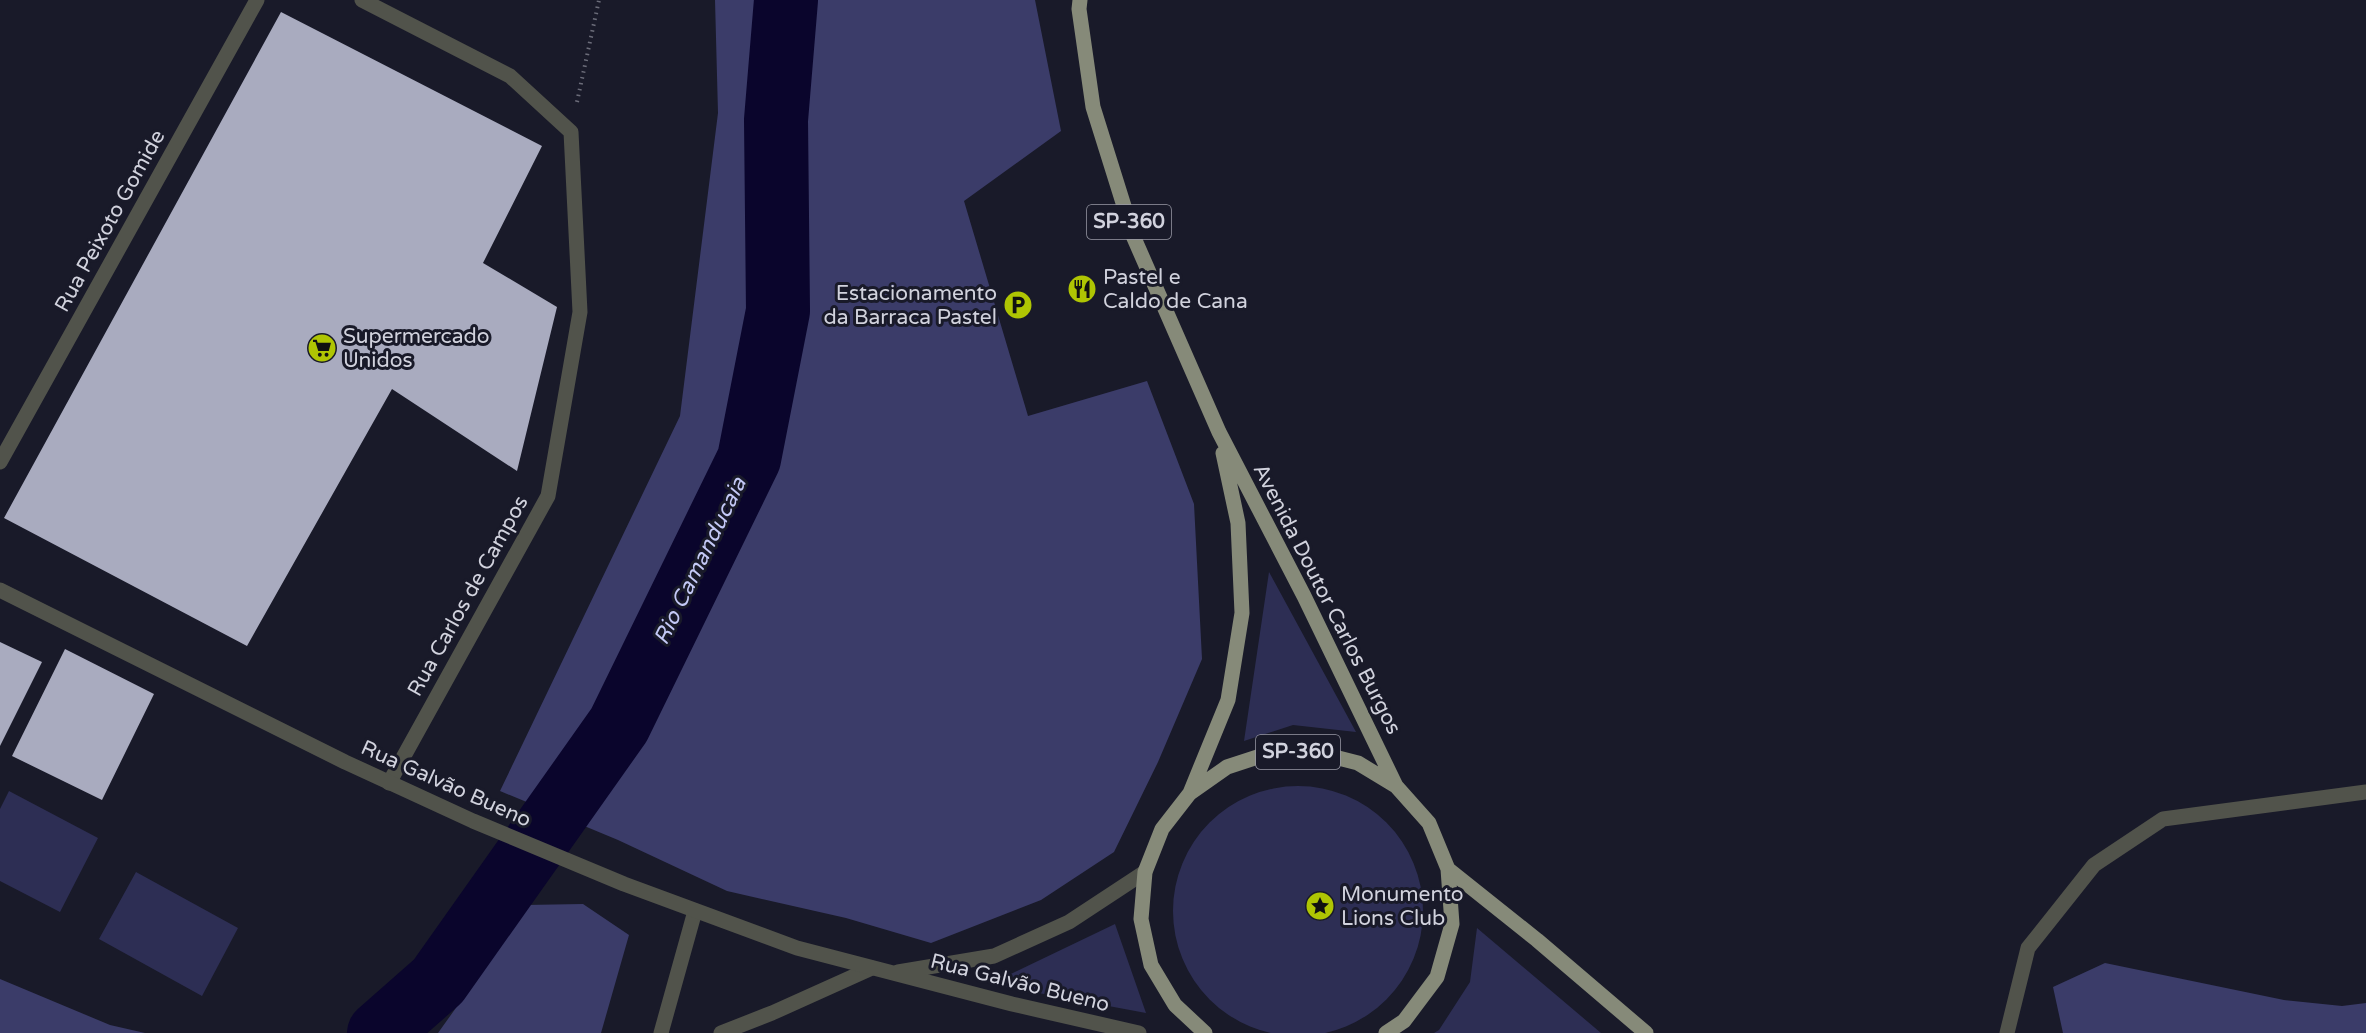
<svg xmlns="http://www.w3.org/2000/svg" width="2366" height="1033" font-family="'Varela Round',sans-serif">
<style>
.green{fill:#2d2e54}
.forest{fill:#3b3c69}
.lines{fill:none;stroke-linecap:round;stroke-linejoin:round}
.river{stroke:#0a052c;stroke-width:64}
.building{fill:#a9abbf}
.path{stroke:#6b6c79;stroke-width:4;stroke-dasharray:1.5 4.5;stroke-linecap:butt}
.minor{stroke:#51534b;stroke-width:15}
.tertiary{stroke:#51534b;stroke-width:15}
.primary{stroke:#868a79;stroke-width:15}
.labels{text-anchor:middle;dominant-baseline:central;stroke-width:6;stroke-linejoin:round;paint-order:stroke}
.shield{fill:#191a29;stroke:#9a9ba7;stroke-width:1.5}
.shield-label{font-size:20px;font-weight:bold;fill:#d1d2dd}
.street-label{font-size:21px;fill:#d1d2dd;stroke:#191a29}
.poi-label{font-size:21px;fill:#d1d2dd;stroke:#191a29;text-anchor:start}
.water-label{font-size:22px;font-style:italic;fill:#c4c9f6;stroke:#191a29}
</style>
<rect width="100%" height="100%" fill="#191a29"/>
<path class="green" d="M 1269,572 L 1356,732 L 1293,725 L 1244,741 Z
M1173 911a125 125 0 1 1 250 0a125 125 0 1 1-250 0Z
M 9,791 L 98,838 L 60,912 L 0,881 L 0,809 Z
M 136,872 L 238,928 L 202,996 L 99,939 Z
M 1115,924 L 1146,1013 L 990,984 Z
M 1477,928 L 1601,1033 L 1434,1033 L 1439,1030 L 1470,982 Z"/>
<path class="forest" d="M 715,0 L 1035,0 L 1061,131 L 964,201 L 1028,416 L 1147,381 L 1194,504 L 1202,659 L 1158,762 L 1114,852 L 1041,900 L 931,943 L 846,918 L 727,891 L 618,840 L 500,791 L 680,416 L 718,113 Z
M 583,904 L 629,935 L 601,1033 L 438,1033 L 463,998 L 490,951 L 525,905 Z
M 2105,963 L 2284,1000 L 2342,1006 L 2366,1003 L 2366,1033 L 2063,1033 L 2053,987 Z
M 0,979 L 110,1025 L 145,1033 L 0,1033 Z"/>
<g class="lines">
<path class="river" d="M 379,1033 L 438,981 L 619,725 L 749,459 L 778,311 L 776,120 L 786,0"/>
</g>
<path class="building" d="M 281,12 L 542,146 L 483,263 L 557,307 L 517,471 L 392,389 L 247,646 L 4,518 Z
M 0,642 L 42,662 L 0,746 Z
M 65,649 L 154,694 L 102,800 L 12,756 Z"/>
<g class="lines">
<path class="path" d="M 577,102 L 599,0"/>
<path class="minor" d="M 362,0 L 510,76 L 571,132 L 580,312 L 548,496 L 389,783
M 661,1033 L 695,911
M 721,1033 L 772,1013 L 872,968
M 2007,1033 L 2028,948 L 2094,865 L 2163,819 L 2366,792"/>
<path class="tertiary" d="M 0,462 L 257,0
M 0,590 L 345,762 L 473,821 L 624,884 L 797,948 L 1012,1004 L 1139,1033
M 898,972 L 994,956 L 1069,922 L 1145,872"/>
<path class="primary" d="M 1080,0 L 1079,9 L 1093,107 L 1134,238 L 1219,432 L 1304,596 L 1396,786
M 1190,793 L 1228,700 L 1242,613 L 1238,523 L 1223,453
M 1448,869 L 1537,940 L 1646,1033
M 1205,1033 L 1175,1005 L 1151,965 L 1141,919 L 1145,872 L 1162,829 L 1190,793 L 1227,767 L 1270,753 L 1315,752 L 1358,763 L 1396,786 L 1429,823 L 1448,869 L 1452,924 L 1437,977 L 1404,1021 L 1386,1033"/>
</g>
<defs>
<g id="restaurant-disc" transform="scale(1.5)"><circle r="9.5" fill="#afc503" stroke="#191a29"/><path d="M-5-6h1v4h1v-4h1v4h1v-4h1v5L-1.5 .5V6h-2V.5L-5-1ZM5-6V6H3V1.5H1.5Q1.5-4 5-6Z" fill="#111"/></g>
<g id="parking-disc" transform="scale(1.5)"><circle r="9.5" fill="#afc503" stroke="#191a29"/><path d="M-3.5-5.5H1a3.5 3.5 0 0 1 0 7H-1V5.5H-3.5ZM-1-3.4V-.6H.8a1.4 1.4 0 0 0 0-2.8Z" fill="#111"/></g>
<g id="supermarket-disc" transform="scale(1.5)"><circle r="9.5" fill="#afc503" stroke="#191a29"/><path d="M-6-5.5h2.5l.6 2H6L4.5 2H-2.5L-4.4-4H-6ZM-1.5 3.2a1.3 1.3 0 1 0 .1 0ZM3 3.2a1.3 1.3 0 1 0 .1 0Z" fill="#111"/></g>
<g id="sight-disc" transform="scale(1.5)"><circle r="9.5" fill="#afc503" stroke="#191a29"/><path d="M0-6L1.8-2.2L6-1.7L2.9 1.2L3.7 5.4L0 3.3L-3.7 5.4L-2.9 1.2L-6-1.7L-1.8-2.2Z" fill="#111"/></g>
</defs>
<g fill-rule="evenodd">
<use href="#restaurant-disc" x="1082" y="289"/>
<use href="#parking-disc" x="1018" y="305"/>
<use href="#supermarket-disc" x="322" y="348"/>
<use href="#sight-disc" x="1320" y="906"/>
</g>
<g class="labels">
<g class="shield">
<rect x="1087" y="205" width="84" height="34" rx="4.5"/>
<rect x="1256" y="735" width="84" height="34" rx="4.5"/>
</g>
<g class="shield-label">
<text x="1129" y="222">SP-360</text>
<text x="1298" y="752">SP-360</text>
</g>
<g class="street-label">
<text transform="translate(110 221) rotate(-61)">Rua Peixoto Gomide</text>
<text transform="translate(468 596) rotate(-61)">Rua Carlos de Campos</text>
<text transform="translate(1327 599) rotate(63)">Avenida Doutor Carlos Burgos</text>
<text transform="translate(446 784) rotate(24)">Rua Galvão Bueno</text>
<text transform="translate(1020 983) rotate(14)">Rua Galvão Bueno</text>
</g>
<g class="poi-label">
<text x="1103" y="277">Pastel e<tspan x="1103" dy="24">Caldo de Cana</tspan></text>
<text x="997" y="293" text-anchor="end">Estacionamento<tspan x="997" dy="24">da Barraca Pastel</tspan></text>
<text x="343" y="336">Supermercado<tspan x="343" dy="24">Unidos</tspan></text>
<text x="1341" y="894">Monumento<tspan x="1341" dy="24">Lions Club</tspan></text>
</g>
<g class="water-label">
<text transform="translate(700 561) rotate(-64)">Rio Camanducaia</text>
</g>
</g>
</svg>
